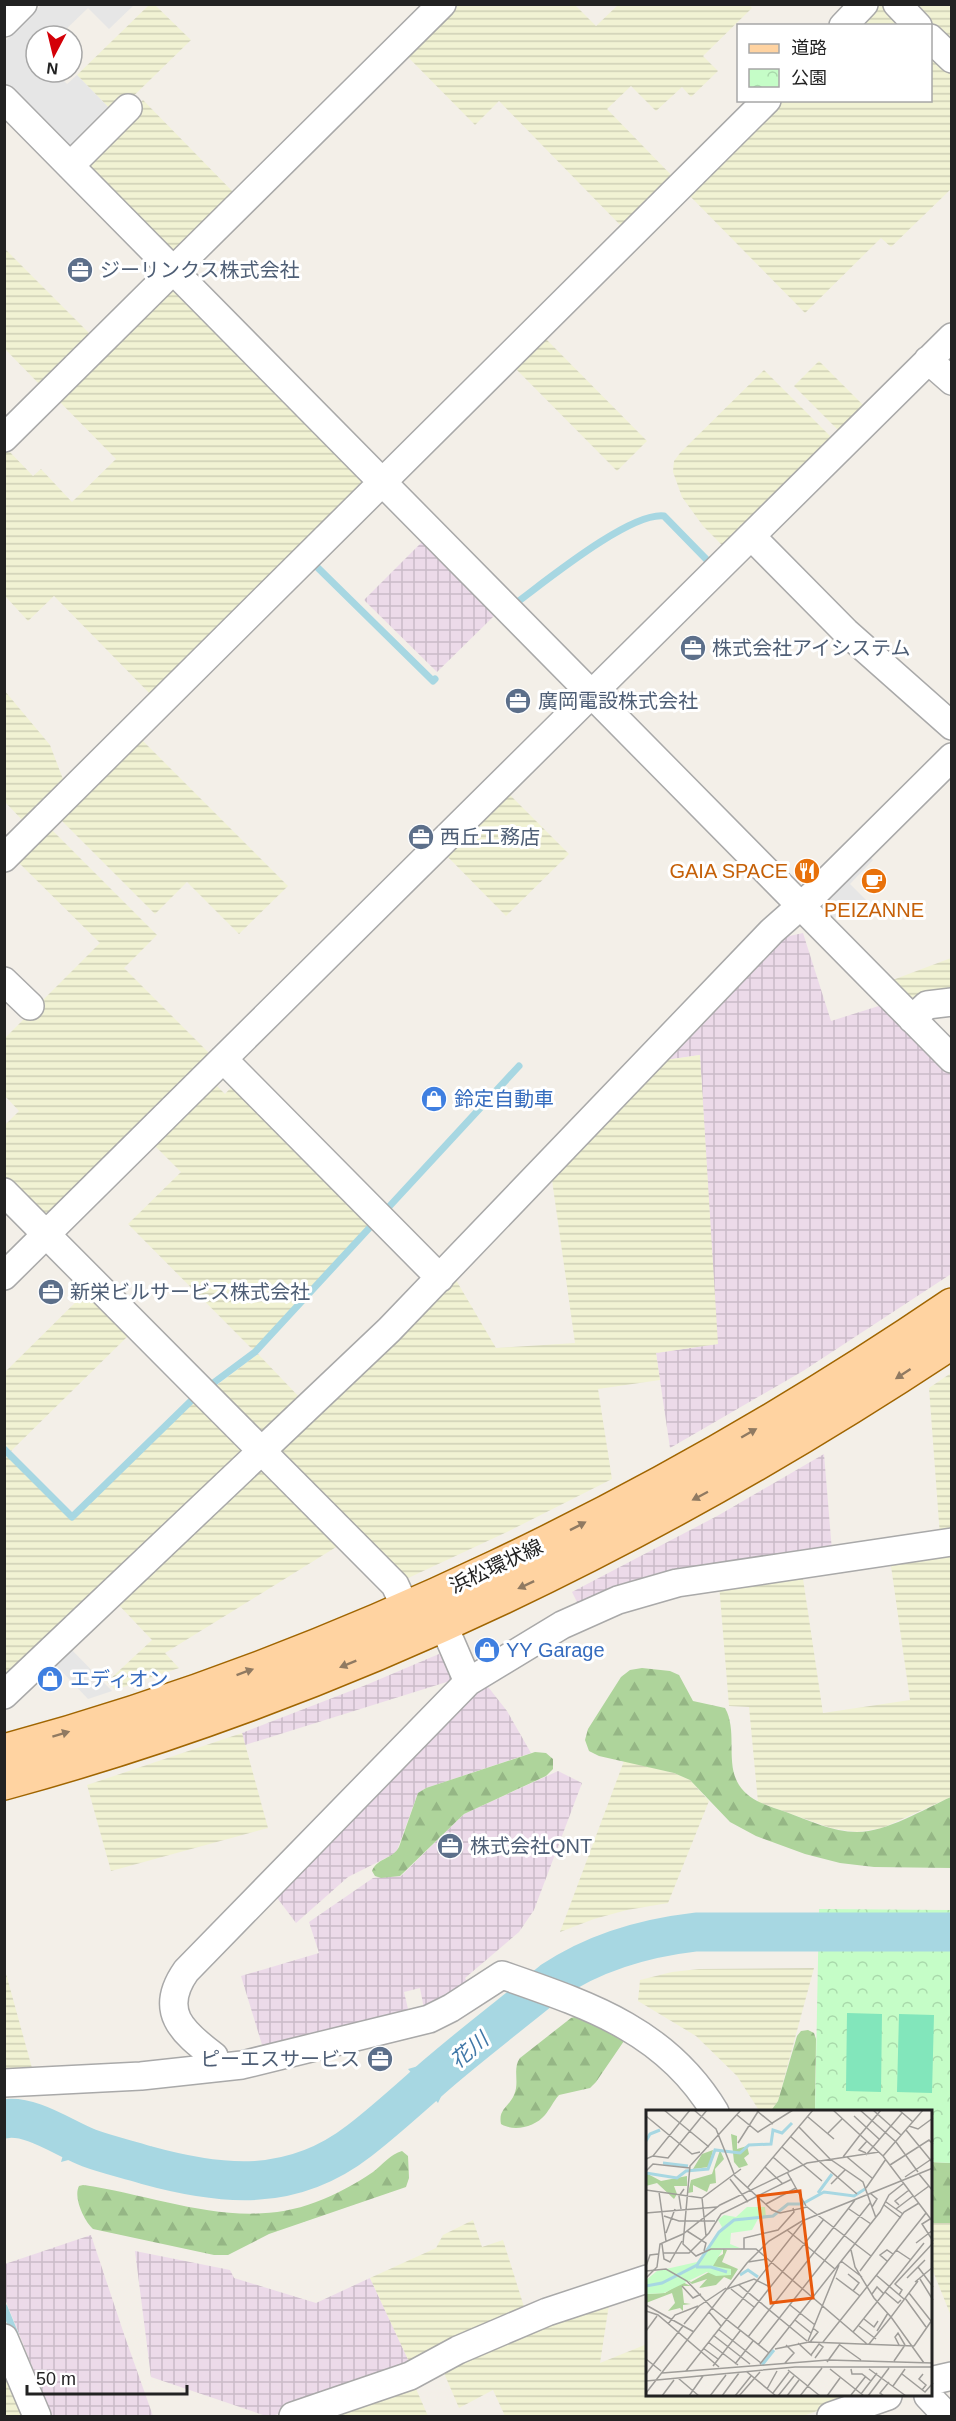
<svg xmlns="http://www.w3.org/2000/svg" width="956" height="2421" font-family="Arial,'Noto Sans JP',sans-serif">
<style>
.industrial{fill:url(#industrial-grid)}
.farmland{fill:url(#farmland-rules)}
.forest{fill:url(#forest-firs)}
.park{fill:url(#park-crowns)}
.pitch{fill:#82e6bb}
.parking{fill:#e6e6e6}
.water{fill:#a7d7e2}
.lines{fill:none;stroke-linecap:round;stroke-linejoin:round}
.stream{stroke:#a7d7e2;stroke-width:7}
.river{stroke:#a7d7e2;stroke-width:39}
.minor-casing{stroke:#a9a9a9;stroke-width:30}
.major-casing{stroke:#a06500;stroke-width:36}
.minor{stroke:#fff;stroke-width:27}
.major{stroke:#ffd3a1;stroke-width:33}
.oneway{fill:#907a62}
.labels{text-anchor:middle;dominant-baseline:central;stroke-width:6;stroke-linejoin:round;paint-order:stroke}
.service-label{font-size:20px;fill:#4e5e75;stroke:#fff;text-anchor:start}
.food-label{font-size:20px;fill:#c56008;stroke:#fff;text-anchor:end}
.shop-label{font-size:20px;fill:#366cbe;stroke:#fff;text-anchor:start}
.street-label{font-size:20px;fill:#222;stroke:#fff}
.water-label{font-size:21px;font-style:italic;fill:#4178a8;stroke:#fff}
.inset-river{fill:none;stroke:#a7d7e2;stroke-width:3}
.inset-road{fill:none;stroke:#9f9d99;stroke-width:1.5}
.view{fill:#e8590c;fill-opacity:0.15;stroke:#e8590c;stroke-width:3}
.inset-edge{fill:none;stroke:#222;stroke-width:3}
</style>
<defs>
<pattern id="industrial-grid" width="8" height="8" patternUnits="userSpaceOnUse" patternTransform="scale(1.5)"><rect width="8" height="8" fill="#ecdae9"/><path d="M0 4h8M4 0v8" fill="none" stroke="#cabbc8"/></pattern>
<pattern id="farmland-rules" width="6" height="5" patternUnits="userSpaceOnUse" patternTransform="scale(1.5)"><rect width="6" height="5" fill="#f1f2d3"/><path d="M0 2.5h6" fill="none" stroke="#cecfb5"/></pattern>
<pattern id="forest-firs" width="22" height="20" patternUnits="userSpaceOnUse" patternTransform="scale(1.5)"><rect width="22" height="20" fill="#aed49b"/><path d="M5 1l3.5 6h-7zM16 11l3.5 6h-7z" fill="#95b685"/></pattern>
<pattern id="park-crowns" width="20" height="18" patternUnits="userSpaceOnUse" patternTransform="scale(1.5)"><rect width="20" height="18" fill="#c5fdc7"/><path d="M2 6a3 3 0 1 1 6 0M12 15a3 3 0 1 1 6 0" fill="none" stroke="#a9d9ab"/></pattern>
</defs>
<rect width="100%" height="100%" fill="#f3efe8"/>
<path class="industrial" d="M 423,541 L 496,614 L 437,672 L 364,600 Z
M 803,933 L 831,1021 L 882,1005 L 951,1075 L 951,1274 L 803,1371 L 670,1448 L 656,1353 L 717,1344 L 700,1055 L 659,1061 L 776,939 Z
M 824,1454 L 832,1551 L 580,1608 L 572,1592 L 719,1515 Z
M 446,1651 L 453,1680 L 245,1745 L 242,1733 L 366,1685 Z
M 485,1683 L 507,1711 L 531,1753 L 426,1788 L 418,1793 L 396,1853 L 348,1877 L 296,1923 L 275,1895 Z
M 558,1771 L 582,1783 L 534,1910 L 519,1932 L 465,1978 L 468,1984 L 424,2009 L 420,1988 L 404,1992 L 409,2013 L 263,2048 L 241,1976 L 319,1953 L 309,1922 L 373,1878 L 401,1876 L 464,1814 Z
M 91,2235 L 125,2337 L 153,2416 L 52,2416 L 5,2299 L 5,2264 Z
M 135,2251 L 230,2270 L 234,2278 L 316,2303 L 370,2278 L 412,2368 L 272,2416 L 266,2416 L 151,2377 Z"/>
<path class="farmland" d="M 748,4 L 752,8 L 703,56 L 718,71 L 691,97 L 682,87 L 656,111 L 631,86 L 607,109 L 676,180 L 625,230 L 499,101 L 475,125 L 404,53 L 453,5 L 575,5 L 596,26 L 618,5 Z
M 875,4 L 886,5 L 906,26 L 854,26 Z
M 149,5 L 155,5 L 191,40 L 115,114 L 77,75 Z
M 909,5 L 951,5 L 951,48 Z
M 931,50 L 951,71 L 951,189 L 891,247 L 881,238 L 805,313 L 686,192 L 778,101 L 930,100 Z
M 143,100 L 237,196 L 180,252 L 171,252 L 81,161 Z
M 4,248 L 94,338 L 43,388 L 5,349 Z
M 166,289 L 175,289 L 363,481 L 363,490 L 155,699 L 54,596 L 28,621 L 5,596 L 5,449 L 6,448 L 33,476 L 41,469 L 72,502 L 116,459 L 56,398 Z
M 542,335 L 647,441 L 617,471 L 512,365 Z
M 819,361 L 867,409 L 842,434 L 794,386 Z
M 764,370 L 835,441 L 726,549 L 703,526 L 682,497 L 673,472 L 674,461 L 680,453 Z
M 4,690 L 50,745 L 66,787 L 27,825 L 5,802 Z
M 139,737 L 288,886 L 239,934 L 187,882 L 155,914 L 58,817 Z
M 505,790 L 569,854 L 506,916 L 443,852 Z
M 48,826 L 157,935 L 124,968 L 213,1057 L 52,1217 L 43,1217 L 5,1178 L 5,1125 L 19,1111 L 5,1096 L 5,1038 L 100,943 L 15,859 Z
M 951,958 L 951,993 L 907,998 L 890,981 Z
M 700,1055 L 718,1344 L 656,1353 L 660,1380 L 598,1389 L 612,1479 L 509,1531 L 404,1580 L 279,1454 L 279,1445 L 453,1275 L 496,1348 L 575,1343 L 551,1173 L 659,1061 Z
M 212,1081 L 225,1094 L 236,1082 L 373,1220 L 253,1350 L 128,1224 L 181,1172 L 151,1142 Z
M 88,1290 L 131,1333 L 11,1451 L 5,1444 L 5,1372 Z
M 258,1354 L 303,1401 L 268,1434 L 259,1434 L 213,1388 Z
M 951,1373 L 951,1534 L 940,1536 L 929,1388 Z
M 197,1399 L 245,1447 L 245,1456 L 5,1684 L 5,1453 L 72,1521 Z
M 256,1468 L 265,1468 L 341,1544 L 165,1653 L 179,1668 L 115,1690 L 107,1682 L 152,1640 L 115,1601 Z
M 951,1550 L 951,1797 L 882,1828 L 857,1832 L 831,1828 L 758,1802 L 749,1707 L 729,1706 L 719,1584 L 802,1572 L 823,1713 L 910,1700 L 890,1559 Z
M 242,1733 L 268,1828 L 111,1871 L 87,1785 Z
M 624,1761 L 674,1773 L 690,1780 L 709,1801 L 668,1903 L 627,1910 L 594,1919 L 560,1932 Z
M 814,1968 L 778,2101 L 770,2112 L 760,2112 L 737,2076 L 696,2036 L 638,2001 L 640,1980 L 672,1972 L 699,1969 Z
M 5,1970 L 32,2068 L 5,2070 Z
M 473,2220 L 482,2247 L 503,2240 L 526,2313 L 412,2368 L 370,2278 L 436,2248 L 443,2235 Z
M 930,2223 L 951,2223 L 951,2316 L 931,2266 Z
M 610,2298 L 600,2363 L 647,2344 L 647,2396 L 860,2396 L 803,2416 L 505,2416 L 493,2390 L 459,2408 L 441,2366 Z
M 5,2360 L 28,2416 L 5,2416 Z
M 413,2382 L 428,2416 L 319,2416 Z"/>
<path class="forest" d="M 642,1668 L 670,1671 L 679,1675 L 693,1701 L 725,1708 C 738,1731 725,1763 739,1785 C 749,1801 769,1806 786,1812 C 808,1820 832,1832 857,1832 C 887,1832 924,1809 951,1797 L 951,1868 L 874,1867 L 840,1863 L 805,1854 L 756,1836 L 730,1822 L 690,1780 L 674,1773 L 599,1756 L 589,1751 L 585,1740 L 588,1729 L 621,1677 L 630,1670 Z
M 535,1752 L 546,1753 L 553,1759 L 553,1769 L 546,1776 L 464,1814 L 400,1876 L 381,1878 L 375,1876 L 372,1871 C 377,1858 393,1859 399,1847 L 418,1793 L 426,1788 Z
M 581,2015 L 624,2041 L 596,2082 L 590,2088 L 559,2095 C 553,2102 550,2109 545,2115 C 535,2127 514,2132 501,2124 C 498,2109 509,2107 514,2095 C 520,2082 512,2069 520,2058 L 571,2018 Z
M 808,2030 L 814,2033 L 816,2039 L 815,2112 L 770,2112 L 778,2101 L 797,2036 L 801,2031 Z
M 402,2151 L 408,2156 L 409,2178 L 406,2187 L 269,2234 L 228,2255 L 214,2255 L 93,2229 C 84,2221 73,2197 79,2186 L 83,2185 C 161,2196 238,2232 316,2202 C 337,2194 355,2184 373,2172 C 382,2165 391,2154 402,2151 Z
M 930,2162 L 951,2163 L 951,2223 L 931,2223 Z"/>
<path class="park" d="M 819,1909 L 951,1910 L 951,2163 L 931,2162 L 930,2112 L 815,2112 Z"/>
<path class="pitch" d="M 847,2013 L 882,2014 L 881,2092 L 846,2091 Z
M 899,2014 L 934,2015 L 932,2093 L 897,2092 Z"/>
<path class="parking" d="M 41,5 L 134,5 L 109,29 L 88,8 L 59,36 L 36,36 L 36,72 L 56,72 L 67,84 L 77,75 L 115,114 L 74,154 L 5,83 L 5,41 Z
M 866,853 L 873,860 L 850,884 L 869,903 L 830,919 L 820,909 L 819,900 Z
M 68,1646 L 112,1691 L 88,1699 L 52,1661 Z"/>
<path class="water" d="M 858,1916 L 903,1927 L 903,1935 L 859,1949 C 853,1937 853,1928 858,1916 Z
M 446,2058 L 455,2067 L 438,2103 L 408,2069 Z
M 72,2124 L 94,2145 L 91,2154 L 61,2162 Z"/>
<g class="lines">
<path class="stream" d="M 315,565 L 433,681 L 435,679
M 516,603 C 546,581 630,512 664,516 L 706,559
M 386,1210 L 519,1066
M 212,1384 L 255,1352 L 373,1224
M 4,1449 L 72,1517 L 195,1397
M 4,2307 L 15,2334"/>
<path class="river" d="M 4,2119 C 31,2114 65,2139 89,2148 C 108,2155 127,2159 146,2165 C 222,2186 292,2193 359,2141 C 385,2121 410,2098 435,2076 C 473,2043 513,2013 552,1981 C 595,1952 644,1938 696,1932 L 952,1932"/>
<g class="minor-casing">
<path id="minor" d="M 897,4 L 918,26
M 4,23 L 23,4
M 843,26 L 864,4
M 930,38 L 952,59
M 4,99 L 952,1059
M 70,166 L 128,108
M 928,360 L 952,381
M 4,438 L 442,4
M 751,536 L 846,632 L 952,726
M 4,858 L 767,100
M 4,981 L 30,1006
M 912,1019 L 927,1005 L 952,1002
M 223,1059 L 440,1278
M 4,1192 L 395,1585 L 405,1607
M 4,1276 L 952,337
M 443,1624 L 468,1682
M 4,1695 L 389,1330 L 772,931 L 815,893 L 952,757
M 215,2068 L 214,2056 C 182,2032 158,2011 186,1971 L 468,1682 L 562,1625 L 618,1600 L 677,1583 L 952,1542
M 4,2083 L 141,2076 L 242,2065 L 429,2019 L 451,2008 L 502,1975 C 588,2005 666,2030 715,2112
M 4,2338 L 37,2416
M 930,2381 L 952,2376
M 928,2396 L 947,2416
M 293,2416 L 410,2376 L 458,2350 L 547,2312 L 647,2279
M 831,2416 L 888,2396"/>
</g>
<g class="major-casing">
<path id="major" d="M 4,1751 C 337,1661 667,1499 952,1305
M 4,1783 C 342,1691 661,1535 952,1342"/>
</g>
<use href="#minor" class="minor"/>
<use href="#major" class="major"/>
</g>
<defs><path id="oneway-solid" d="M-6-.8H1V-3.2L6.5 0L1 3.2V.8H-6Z" transform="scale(1.5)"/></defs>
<g class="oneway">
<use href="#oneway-solid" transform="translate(903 1374) rotate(147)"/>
<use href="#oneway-solid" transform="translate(749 1433) rotate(-30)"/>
<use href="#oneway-solid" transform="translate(700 1496) rotate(152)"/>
<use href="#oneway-solid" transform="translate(578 1526) rotate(-27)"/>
<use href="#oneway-solid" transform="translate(526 1585) rotate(155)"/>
<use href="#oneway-solid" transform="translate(348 1664) rotate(158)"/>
<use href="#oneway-solid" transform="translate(245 1672) rotate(-20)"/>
<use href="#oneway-solid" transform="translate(61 1734) rotate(-17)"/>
</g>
<defs>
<g id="office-disc" transform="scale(1.35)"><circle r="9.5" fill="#5c6f8a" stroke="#fff"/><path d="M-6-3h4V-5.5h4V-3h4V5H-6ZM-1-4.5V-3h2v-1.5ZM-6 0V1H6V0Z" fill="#fff"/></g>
<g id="restaurant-disc" transform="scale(1.35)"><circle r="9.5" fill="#e8710a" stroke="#fff"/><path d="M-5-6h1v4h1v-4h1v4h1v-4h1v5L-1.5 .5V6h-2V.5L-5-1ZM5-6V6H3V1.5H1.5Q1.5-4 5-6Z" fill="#fff"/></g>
<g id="cafe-disc" transform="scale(1.35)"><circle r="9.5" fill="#e8710a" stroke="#fff"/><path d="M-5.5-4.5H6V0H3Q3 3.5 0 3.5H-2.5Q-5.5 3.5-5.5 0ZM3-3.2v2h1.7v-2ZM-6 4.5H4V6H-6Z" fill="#fff"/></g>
<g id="shop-disc" transform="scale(1.35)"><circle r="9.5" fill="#3f7fe0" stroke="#fff"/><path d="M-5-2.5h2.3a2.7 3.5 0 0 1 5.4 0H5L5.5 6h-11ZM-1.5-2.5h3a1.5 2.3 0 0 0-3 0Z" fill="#fff"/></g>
</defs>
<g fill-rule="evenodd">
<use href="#office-disc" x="80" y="270"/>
<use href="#office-disc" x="693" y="648"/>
<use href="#office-disc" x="518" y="701"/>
<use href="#office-disc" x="421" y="837"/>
<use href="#restaurant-disc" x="807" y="871"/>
<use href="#cafe-disc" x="874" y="881"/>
<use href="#shop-disc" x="434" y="1099"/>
<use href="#office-disc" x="51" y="1292"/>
<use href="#shop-disc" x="487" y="1650"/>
<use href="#shop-disc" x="50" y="1679"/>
<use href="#office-disc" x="450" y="1846"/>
<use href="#office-disc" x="380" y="2059"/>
</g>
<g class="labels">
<g class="service-label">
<text x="100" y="270">ジーリンクス株式会社</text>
<text x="712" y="648">株式会社アイシステム</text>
<text x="538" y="701">廣岡電設株式会社</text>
<text x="440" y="837">西丘工務店</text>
<text x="70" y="1292">新栄ビルサービス株式会社</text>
<text x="470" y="1846">株式会社QNT</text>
<text x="360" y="2059" text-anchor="end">ピーエスサービス</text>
</g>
<g class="food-label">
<text x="788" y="871">GAIA SPACE</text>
<text x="874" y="910" text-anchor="middle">PEIZANNE</text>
</g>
<g class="shop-label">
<text x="454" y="1099">鈴定自動車</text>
<text x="506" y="1650">YY Garage</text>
<text x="70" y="1679">エディオン</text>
</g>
<g class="street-label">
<text transform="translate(496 1566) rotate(-25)">浜松環状線</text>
</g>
<g class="water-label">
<text transform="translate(469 2050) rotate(-40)">花川</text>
</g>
</g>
<g transform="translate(646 2110)">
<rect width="286" height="286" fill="#f3efe8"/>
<path d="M 85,24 L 91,26 L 91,39 L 101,36 L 103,44 L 98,48 L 102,55 L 93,58 L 88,52 ZM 67,40 L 63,57 L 47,59 L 56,44 ZM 74,40 L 78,49 L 69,59 L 70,73 L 64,74 L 61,82 L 47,75 L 47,82 L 42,83 L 45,70 L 66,64 ZM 0,63 L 15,71 L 41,66 L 41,76 L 28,76 L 31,84 L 28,89 L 11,73 L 0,76 ZM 77,139 L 81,140 L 76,152 L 92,159 L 85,170 L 78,167 L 70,175 L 53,178 L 61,169 L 46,174 L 40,169 L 45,172 L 63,162 L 67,150 L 77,144 ZM 36,172 L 45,176 L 36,176 L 38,193 L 45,194 L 37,195 L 37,201 L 34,198 L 22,201 L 29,193 L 26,183 L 0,193 L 0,184 L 19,183 Z" fill="#aed49b"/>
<path d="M 101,97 L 119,97 L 120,108 L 112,109 L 106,120 L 85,123 L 84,134 L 94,138 L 65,138 L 77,139 L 67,156 L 85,159 L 85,165 L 70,166 L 61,162 L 18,183 L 0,184 L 0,170 L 11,161 L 51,152 L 76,117 L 72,110 L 78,105 L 90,107 Z" fill="#c5fdc7"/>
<path class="inset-river" d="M 0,31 L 4,24 L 14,20M 17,53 L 42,56M 0,63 L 31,68 L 40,61 L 62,59 L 69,40 L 94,43 L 103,35 L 125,34 L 127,20 L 136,23 L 146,13M 172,83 L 186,64M 50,157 L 65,157 L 81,162M 94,165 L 102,160 L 112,167M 0,176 L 16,173 L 51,155 L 73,122 L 88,110 L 127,106 L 142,94 L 156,94 L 178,82 L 208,86 L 219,79M 116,255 L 128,240"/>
<path class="inset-road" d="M 18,0 L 63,37M 48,0 L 70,19 L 89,66 L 126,100 L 134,103 L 161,97 L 225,146M 95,0 L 44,56 L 37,134 L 50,146 L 65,139 L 110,139 L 221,234M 187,0 L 237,46 L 287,112M 214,0 L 250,32 L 272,62M 227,0 L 255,25M 253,0 L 267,12M 111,1 L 127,14M 91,5 L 112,22 L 147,0M 0,6 L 46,44 L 54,42M 208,6 L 233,29M 162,7 L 188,29M 263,16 L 272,19 L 287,8M 153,17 L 184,49 L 217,72 L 230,108M 260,20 L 287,53M 182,23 L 196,9M 214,25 L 235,0M 145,27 L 211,84M 92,33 L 113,0M 136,37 L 176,71M 220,43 L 213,40 L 221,31M 220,45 L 256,3M 7,46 L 22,48 L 61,0M 237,46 L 277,0M 127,47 L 143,61M 197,47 L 214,25M 201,47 L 226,68M 0,49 L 7,46 L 44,0M 244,55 L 283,30 L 287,34M 119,57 L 137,74M 0,61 L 7,54 L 44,58M 141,62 L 160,96M 273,64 L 287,81M 259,67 L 287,48M 84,69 L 102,92M 185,74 L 199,60M 102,77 L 167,0M 220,78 L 240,49M 0,80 L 56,88 L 95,59M 13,82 L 20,131M 224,83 L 231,89 L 226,97M 268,87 L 283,76M 56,88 L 60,126M 240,92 L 257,104M 120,94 L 150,78M 238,95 L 255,108M 253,95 L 249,91 L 263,80M 35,99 L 33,86 L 38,79M 203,99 L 225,114M 250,99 L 267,86M 0,103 L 71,97M 18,106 L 33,111 L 69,111M 284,109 L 276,114 L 287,131M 141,120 L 189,159M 41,121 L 60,133 L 58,141M 20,123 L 29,99M 270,133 L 287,120M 16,134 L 18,149 L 24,152 L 36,131M 98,139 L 98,128 L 132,120 L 148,102 L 147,98M 205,140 L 209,157 L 228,188 L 245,207 L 223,234M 250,140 L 265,150M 17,143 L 43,143 L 63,123 L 75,104 L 146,69M 195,151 L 216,167M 241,151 L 234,145 L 241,140 L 247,144M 102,152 L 121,149M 0,156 L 4,145 L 12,144M 272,157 L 287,177M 0,161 L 20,159 L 41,171 L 66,198 L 123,243M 214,161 L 258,102 L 273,93M 202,164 L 213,173 L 207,181M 230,165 L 258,189M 0,168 L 11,157 L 14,134 L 37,124 L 74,95 L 161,53 L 233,42M 190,168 L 214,186M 261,168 L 279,150M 274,169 L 287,190M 272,171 L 245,207 L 278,253M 269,172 L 287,157M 93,175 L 161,231M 36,176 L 47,188 L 55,184M 81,179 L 108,169 L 124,177M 85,179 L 108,197M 239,182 L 252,193 L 255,190M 263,183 L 285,211M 226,184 L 231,177 L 238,184M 253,185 L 256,180 L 249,174 L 287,133M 259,188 L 280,217M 0,195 L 48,222M 144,195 L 169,215M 0,201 L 12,205 L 73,257M 63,202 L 75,216M 218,209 L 228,217 L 232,211M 149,210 L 165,223M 22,214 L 29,205 L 52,196M 38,214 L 53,196 L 80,178M 213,216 L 230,229M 92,218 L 178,109M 72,219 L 115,253M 0,221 L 11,206M 231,221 L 242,203M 207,222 L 278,133M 67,225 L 104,254M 102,227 L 209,90M 162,231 L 193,155M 62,232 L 92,255M 164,232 L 172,222 L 167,218M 177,232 L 280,103M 152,233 L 166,246M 112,235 L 224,93M 194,235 L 215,250M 253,235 L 249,227 L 252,223 L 259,235M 268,236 L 286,210M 57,238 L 72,249M 129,239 L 163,232 L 268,236M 165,245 L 173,234 L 177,237 L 169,248M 0,249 L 15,261M 248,251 L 259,235M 181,252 L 194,234M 139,253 L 148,243 L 140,235M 89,254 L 107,231M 114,254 L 234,102 L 243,85 L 258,73M 67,256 L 94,221M 184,259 L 218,286M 205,259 L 206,264 L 216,264 L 225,271M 223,259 L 260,286M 142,260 L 174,286M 40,261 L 158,111M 101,262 L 130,286M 16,263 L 182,250 L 287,253M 0,264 L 37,216M 256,264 L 279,282 L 287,273M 32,268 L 53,286M 0,271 L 149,257 L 287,257M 247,276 L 259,259M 121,279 L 131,261M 276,280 L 280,275 L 273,269 L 277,264M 0,283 L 101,153 L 123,131 L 156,111 L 287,58M 127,283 L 143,262M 215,284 L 231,263M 205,285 L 220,266M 16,286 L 28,270M 43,286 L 57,266M 64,286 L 80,265M 76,286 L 93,263M 89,286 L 105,266M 93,286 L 114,262M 132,286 L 148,266M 141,286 L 153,270M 154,286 L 176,258M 181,286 L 194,268M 222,286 L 243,258M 238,286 L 234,283 L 243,272"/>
<path class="view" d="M 154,81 L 167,188 L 125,193 L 112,86 Z"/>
<rect width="286" height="286" class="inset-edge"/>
</g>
<rect width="956" height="2421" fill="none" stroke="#222222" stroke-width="12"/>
<rect x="737" y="24" width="195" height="78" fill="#ffffff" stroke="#a7a7a7" stroke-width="1.5"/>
<rect x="749" y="44" width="30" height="9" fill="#ffd3a1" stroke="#a7a7a7" stroke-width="1.5"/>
<text x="791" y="54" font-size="18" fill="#222222">道路</text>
<rect x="749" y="69" width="30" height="18" fill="url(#park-crowns)" stroke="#a7a7a7" stroke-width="1.5"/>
<text x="791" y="84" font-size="18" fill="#222222">公園</text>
<g transform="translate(54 54) rotate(187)"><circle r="28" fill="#ffffff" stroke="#a7a7a7" stroke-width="1.5"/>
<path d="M0-4.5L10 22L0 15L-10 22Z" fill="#d40008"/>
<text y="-9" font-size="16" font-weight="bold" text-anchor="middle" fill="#222222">N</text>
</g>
<path d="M27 2385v9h160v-9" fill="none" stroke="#222222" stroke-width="3"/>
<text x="36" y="2385" font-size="18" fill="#222222" stroke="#ffffff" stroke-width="4.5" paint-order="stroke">50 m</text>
</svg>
